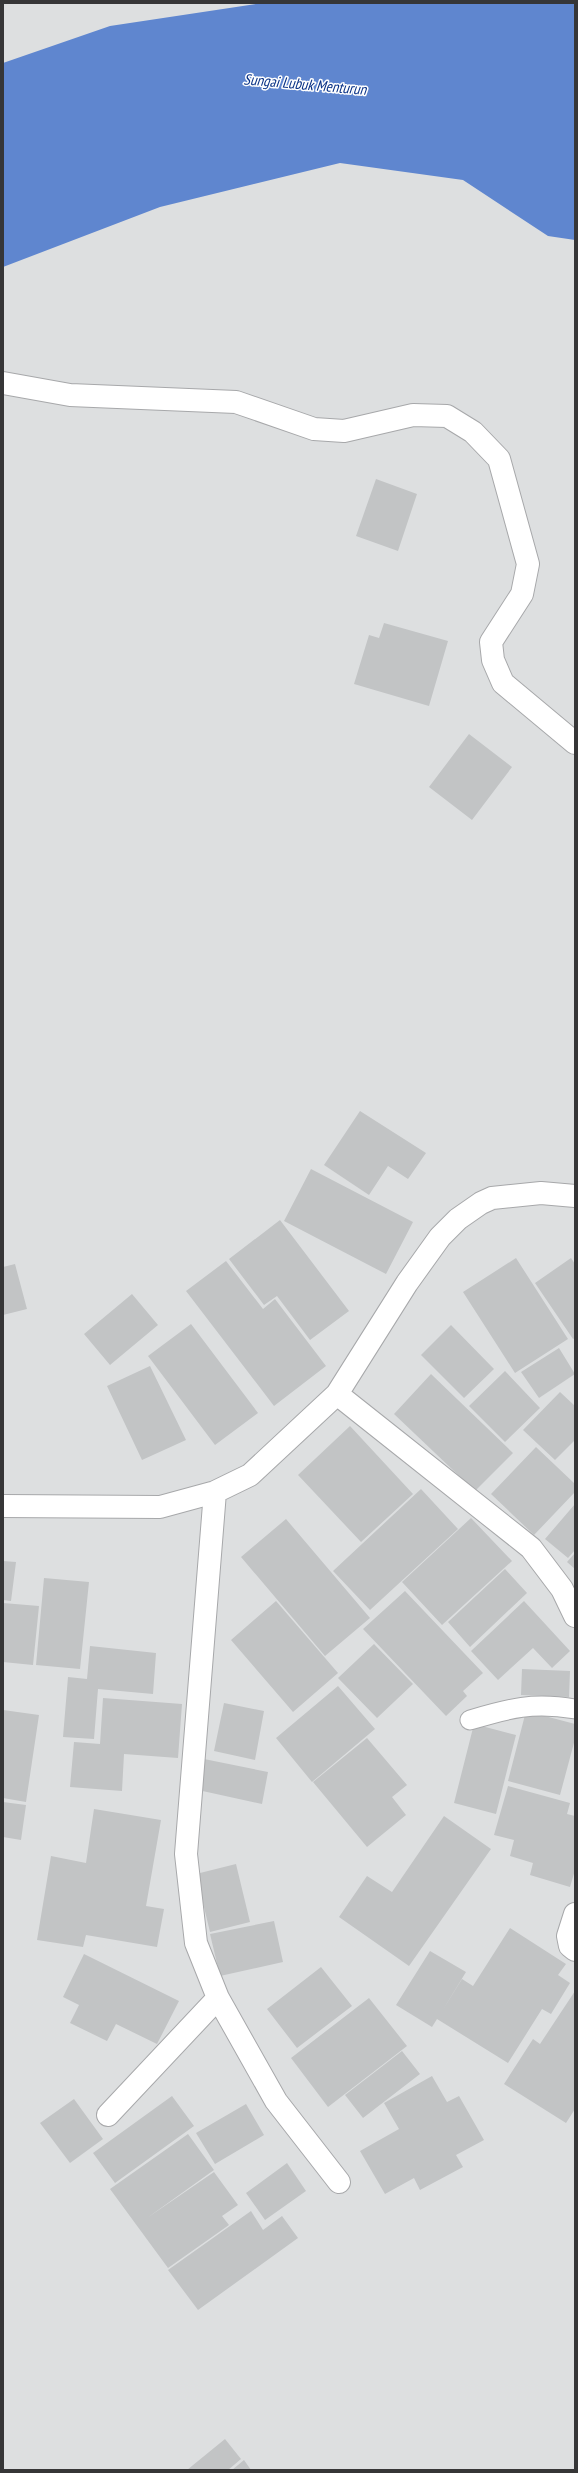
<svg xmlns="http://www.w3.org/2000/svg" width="578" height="2473" font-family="'PT Sans Narrow',sans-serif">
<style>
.water{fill:#5f86cf}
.building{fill:#c2c4c5}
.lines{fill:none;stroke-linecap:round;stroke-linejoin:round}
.lane-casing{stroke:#a7a8aa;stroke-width:21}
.street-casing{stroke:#a7a8aa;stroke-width:24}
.lane{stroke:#fff;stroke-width:19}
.street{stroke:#fff;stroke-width:22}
.labels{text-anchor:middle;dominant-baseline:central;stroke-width:3;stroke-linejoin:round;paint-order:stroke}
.water-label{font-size:15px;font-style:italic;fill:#073085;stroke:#fff}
</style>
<rect width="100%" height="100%" fill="#dddfe0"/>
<path class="water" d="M 263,3 L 575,3 L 575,240 L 548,236 L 463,180 L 340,163 L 160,207 L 3,267 L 3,63 L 110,26 Z"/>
<path class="building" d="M 376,479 L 417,494 L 398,551 L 356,536 Z
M 384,623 L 448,641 L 429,706 L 354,684 L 369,635 L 379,638 Z
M 469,734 L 512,767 L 472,820 L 429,787 Z
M 360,1111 L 426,1153 L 408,1179 L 388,1166 L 369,1195 L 324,1165 Z
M 311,1169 L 413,1222 L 386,1274 L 284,1221 Z
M 280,1220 L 349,1311 L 310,1340 L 277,1296 L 264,1305 L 229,1259 Z
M 516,1258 L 568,1339 L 515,1373 L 463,1292 Z
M 571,1258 L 575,1264 L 575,1338 L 573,1339 L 535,1283 Z
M 226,1261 L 263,1309 L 275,1299 L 326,1366 L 274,1406 L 186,1291 Z
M 15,1264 L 27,1309 L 3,1315 L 3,1267 Z
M 132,1294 L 158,1325 L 110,1365 L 84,1334 Z
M 191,1324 L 258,1413 L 215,1445 L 148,1356 Z
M 451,1325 L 494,1369 L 464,1398 L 421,1355 Z
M 559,1348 L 575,1374 L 539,1398 L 521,1372 Z
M 150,1366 L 186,1440 L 142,1460 L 107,1386 Z
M 505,1371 L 540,1408 L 505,1442 L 469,1406 Z
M 431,1374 L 513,1453 L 475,1491 L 394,1414 Z
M 560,1392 L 575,1406 L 575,1440 L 555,1460 L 523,1430 Z
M 350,1426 L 413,1494 L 361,1542 L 298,1475 Z
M 536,1447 L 575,1484 L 575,1492 L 534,1535 L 491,1494 Z
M 421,1489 L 458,1529 L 370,1610 L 333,1571 Z
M 575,1504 L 575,1550 L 568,1558 L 545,1539 Z
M 471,1518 L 512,1561 L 442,1625 L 402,1582 Z
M 286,1519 L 370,1618 L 325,1656 L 241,1557 Z
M 575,1553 L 575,1569 L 567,1562 Z
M 3,1561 L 16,1562 L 11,1601 L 3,1600 Z
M 505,1569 L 527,1593 L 470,1647 L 448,1622 Z
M 44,1578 L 89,1582 L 80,1669 L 36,1665 Z
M 405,1591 L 483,1673 L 463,1691 L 467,1696 L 446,1716 L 363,1629 Z
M 276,1601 L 338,1673 L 293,1712 L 231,1640 Z
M 524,1601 L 570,1651 L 552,1668 L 533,1648 L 498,1680 L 471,1651 Z
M 3,1603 L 39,1606 L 33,1665 L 3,1662 Z
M 374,1644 L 413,1684 L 377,1718 L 338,1678 Z
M 90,1646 L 156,1653 L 153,1694 L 98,1689 L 94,1739 L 63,1737 L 68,1677 L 87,1679 Z
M 522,1669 L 570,1671 L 569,1697 L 521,1695 Z
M 338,1686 L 375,1729 L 312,1782 L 276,1738 Z
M 103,1698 L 182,1704 L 178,1758 L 124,1754 L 122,1791 L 70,1787 L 74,1742 L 100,1744 Z
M 224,1703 L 264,1711 L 255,1760 L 214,1751 Z
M 3,1710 L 39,1715 L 26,1802 L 3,1798 Z
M 526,1711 L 575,1724 L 575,1739 L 560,1795 L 508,1781 Z
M 474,1724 L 516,1735 L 496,1814 L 454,1803 Z
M 367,1738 L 407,1785 L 392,1797 L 406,1815 L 367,1847 L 313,1782 Z
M 204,1759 L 268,1772 L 262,1804 L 198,1790 Z
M 508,1786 L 570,1803 L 567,1814 L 575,1816 L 575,1870 L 570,1887 L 530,1875 L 533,1863 L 510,1856 L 514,1840 L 494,1835 Z
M 3,1802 L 26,1805 L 21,1840 L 3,1837 Z
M 94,1809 L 161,1820 L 146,1906 L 164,1909 L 157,1947 L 86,1935 L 83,1947 L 37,1940 L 51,1856 L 86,1863 Z
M 444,1816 L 491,1849 L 409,1966 L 339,1917 L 367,1876 L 392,1892 Z
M 236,1864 L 250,1922 L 210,1932 L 196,1874 Z
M 274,1921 L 283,1962 L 220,1976 L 210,1934 Z
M 510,1928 L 566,1964 L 558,1975 L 570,1983 L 551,2014 L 542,2009 L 508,2063 L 437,2019 L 432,2027 L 396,2005 L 430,1951 L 466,1972 L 442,2011 L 462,1979 L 473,1986 Z
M 84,1954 L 179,2001 L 157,2044 L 116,2024 L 107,2041 L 70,2023 L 79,2005 L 63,1997 Z
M 321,1967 L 352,2006 L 297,2048 L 267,2009 Z
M 575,1991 L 575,2109 L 566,2123 L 504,2084 L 533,2039 L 540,2044 Z
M 369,1998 L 407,2046 L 328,2107 L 291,2058 Z
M 402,2051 L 420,2074 L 363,2118 L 345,2095 Z
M 432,2076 L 447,2102 L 459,2096 L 484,2140 L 456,2155 L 463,2167 L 420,2190 L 414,2178 L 385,2194 L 360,2151 L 399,2129 L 384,2103 Z
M 172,2096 L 194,2126 L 115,2183 L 93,2153 Z
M 74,2099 L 103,2139 L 70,2163 L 40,2123 Z
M 246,2104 L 264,2135 L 215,2164 L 196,2133 Z
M 188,2134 L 214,2170 L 147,2218 L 214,2172 L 238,2205 L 222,2216 L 229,2225 L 168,2268 L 110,2189 Z
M 287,2163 L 306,2191 L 265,2220 L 246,2193 Z
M 251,2211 L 263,2230 L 282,2216 L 298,2238 L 198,2310 L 168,2270 Z
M 225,2439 L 241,2459 L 228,2470 L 187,2470 Z
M 244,2460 L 251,2470 L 232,2470 Z"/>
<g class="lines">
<g class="lane-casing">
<path id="lane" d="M 470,1720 C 510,1708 533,1702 575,1709"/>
</g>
<g class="street-casing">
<path id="street" d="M 3,383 L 70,395 L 236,402 L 314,429 L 344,431 L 413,415 L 447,416 L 473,432 L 499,459 L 528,564 L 522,594 L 491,642 L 493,660 L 503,683 L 575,743
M 337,1394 L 531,1548 L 562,1589 L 575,1616
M 215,1492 L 186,1854 L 196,1943 L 218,1998 L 276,2101 L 339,2182
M 3,1506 L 160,1507 L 215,1492 L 250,1475 L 337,1394 L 407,1283 L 440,1237 L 458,1219 L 481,1203 L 492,1198 L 541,1193 L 575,1196
M 575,1914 L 568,1936 L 570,1946 L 575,1950
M 108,2115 L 218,1998"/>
</g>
<use href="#lane" class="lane"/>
<use href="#street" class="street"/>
</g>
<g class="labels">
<g class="water-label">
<text transform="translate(305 84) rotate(5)">Sungai Lubuk Menturun</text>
</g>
</g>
<rect width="578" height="2473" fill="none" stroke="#363637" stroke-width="8"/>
</svg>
